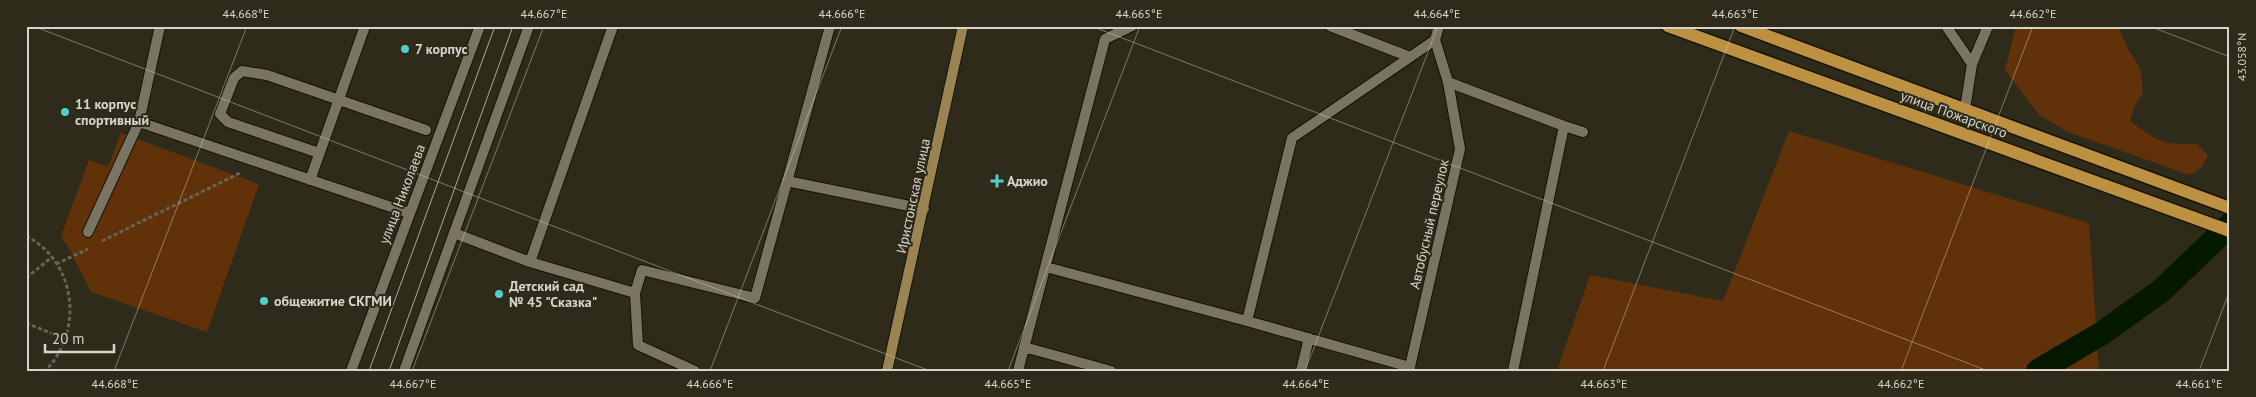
<svg xmlns="http://www.w3.org/2000/svg" width="2256" height="397" font-family="'PT Sans',sans-serif">
<style>
.green{fill:#613209}
.lines{fill:none;stroke-linecap:round;stroke-linejoin:round}
.canal{stroke:#041900;stroke-width:24}
.service-casing{stroke:#171305;stroke-width:12}
.minor-casing{stroke:#171305;stroke-width:12}
.tertiary-casing{stroke:#171305;stroke-width:12}
.secondary-casing{stroke:#171305;stroke-width:12}
.primary-casing{stroke:#171305;stroke-width:15}
.path{stroke:#686557;stroke-width:3;stroke-dasharray:4 2.5;stroke-linecap:butt}
.service{stroke:#797562;stroke-width:10}
.minor{stroke:#797562;stroke-width:10}
.tertiary{stroke:#797562;stroke-width:10}
.secondary{stroke:#9b8352;stroke-width:10}
.primary{stroke:#bc9141;stroke-width:12}
.tram{stroke:#aba99d;stroke-width:1}
.ticks{fill:none;stroke:#d7d5cb;stroke-width:1;stroke-opacity:0.45}
.poi-dot{fill:#52cdce;stroke:#2f2b1b;stroke-width:2}
.labels{text-anchor:middle;dominant-baseline:central;stroke-width:4;stroke-linejoin:round;paint-order:stroke}
.poi-label{font-size:14px;font-weight:bold;fill:#d7d5cb;stroke:#2f2b1b;text-anchor:start}
.street-label{font-size:14px;fill:#d7d5cb;stroke:#2f2b1b}
.neatline{fill:none;stroke:#d7d5cb;stroke-width:2}
.ticks-label{font-size:12px;text-anchor:middle;fill:#d7d5cb}
</style>
<rect width="100%" height="100%" fill="#2f2b1b"/>
<path class="green" d="M 2016,26 L 2118,26 L 2128,49 L 2140,68 L 2143,93 L 2134,107 L 2130,121 C 2158,141 2161,145 2197,144 L 2208,155 L 2201,168 L 2190,175 L 2068,132 L 2039,115 L 2005,70 Z
M 1789,131 L 2089,223 L 2099,371 L 1557,371 L 1590,275 L 1723,301 Z
M 121,133 L 259,184 L 207,332 L 91,292 L 72,254 L 61,236 L 89,160 L 108,167 Z"/>
<g class="lines">
<path class="canal" d="M 2038,371 L 2104,332 L 2162,290 L 2230,225"/>
<g class="service-casing">
<path id="service" d="M 1330,26 L 1410,57
M 1946,26 L 1972,64
M 1448,82 L 1564,126 L 1513,371
M 139,122 L 409,213
M 1564,126 L 1583,132
M 319,153 L 228,122 L 220,114 L 234,78 L 242,71 L 267,75 L 426,130
M 310,180 L 365,26
M 787,181 L 924,209
M 88,232 L 139,122 L 160,26
M 454,233 L 530,262 L 635,293 L 642,270 L 755,298 L 830,26
M 530,262 L 613,26
M 1046,267 L 1247,321 L 1292,138 L 1435,40
M 635,293 L 638,345 L 695,371
M 1247,321 L 1410,367
M 1024,347 L 1111,371
M 1018,371 L 1105,39 L 1132,26
M 1301,371 L 1309,338"/>
</g>
<g class="minor-casing">
<path id="minor" d="M 1965,109 L 1972,64 L 1988,26
M 1409,371 L 1460,149 L 1448,82 L 1435,40 L 1439,26"/>
</g>
<g class="tertiary-casing">
<path id="tertiary" d="M 351,371 L 480,26
M 404,371 L 529,26"/>
</g>
<g class="secondary-casing">
<path id="secondary" d="M 887,371 L 963,26"/>
</g>
<g class="primary-casing">
<path id="primary" d="M 1668,26 L 2230,231
M 1741,26 L 2230,208"/>
</g>
<path class="path" d="M 26,236 C 77,262 84,332 45,371
M 102,241 L 240,173
M 56,264 L 88,249
M 26,278 L 52,257
M 26,323 L 65,339"/>
<use href="#service" class="service"/>
<use href="#minor" class="minor"/>
<use href="#tertiary" class="tertiary"/>
<use href="#secondary" class="secondary"/>
<use href="#primary" class="primary"/>
<path class="tram" d="M 369,371 L 495,26
M 389,371 L 513,26"/>
</g>
<path class="ticks" d="M 33,26 L 930,371M 1091,26 L 1988,371M 2149,26 L 2230,57M 114,371 L 247,26M 412,371 L 544,26M 710,371 L 842,26M 1008,371 L 1140,26M 1305,371 L 1438,26M 1603,371 L 1735,26M 1901,371 L 2033,26M 2199,371 L 2230,290"/>
<g class="poi-dot">
<circle cx="405" cy="49" r="5"/>
<circle cx="65" cy="112" r="5"/>
<path d="M994.5 173.5h5v5h5v5h-5v5h-5v-5h-5v-5h5z"/>
<circle cx="499" cy="294" r="5"/>
<circle cx="264" cy="301" r="5"/>
</g>
<g class="labels">
<g class="poi-label">
<text x="415" y="49">7 корпус</text>
<text x="75" y="104">11 корпус<tspan x="75" dy="16">спортивный</tspan></text>
<text x="1007" y="181">Аджио</text>
<text x="509" y="286">Детский сад<tspan x="509" dy="16">№ 45 "Сказка"</tspan></text>
<text x="274" y="301">общежитие СКГМИ</text>
</g>
<g class="street-label">
<text transform="translate(1954 114) rotate(20)">улица Пожарского</text>
<text transform="translate(402 194) rotate(-69)">улица Николаева</text>
<text transform="translate(913 196) rotate(-78)">Иристонская улица</text>
<text transform="translate(1429 224) rotate(-77)">Автобусный переулок</text>
</g>
</g>
<rect width="2256" height="397" fill="none" stroke="#2f2b1b" stroke-width="55"/>
<path d="M45 344v8h69v-8" fill="none" stroke="#d7d5cb" stroke-width="2.5"/>
<text x="52" y="344" font-size="15" fill="#d7d5cb" stroke="#2f2b1b" stroke-width="4" paint-order="stroke">20 m</text>
<rect x="28" y="28" width="2200" height="342" class="neatline"/>
<g class="ticks-label">
<text x="246" y="18">44.668°E</text>
<text x="544" y="18">44.667°E</text>
<text x="842" y="18">44.666°E</text>
<text x="1139" y="18">44.665°E</text>
<text x="1437" y="18">44.664°E</text>
<text x="1735" y="18">44.663°E</text>
<text x="2033" y="18">44.662°E</text>
<text transform="translate(2242 57) rotate(-90)" y="4">43.058°N</text>
<text x="115" y="388">44.668°E</text>
<text x="413" y="388">44.667°E</text>
<text x="710" y="388">44.666°E</text>
<text x="1008" y="388">44.665°E</text>
<text x="1306" y="388">44.664°E</text>
<text x="1604" y="388">44.663°E</text>
<text x="1901" y="388">44.662°E</text>
<text x="2199" y="388">44.661°E</text>
</g>
</svg>
